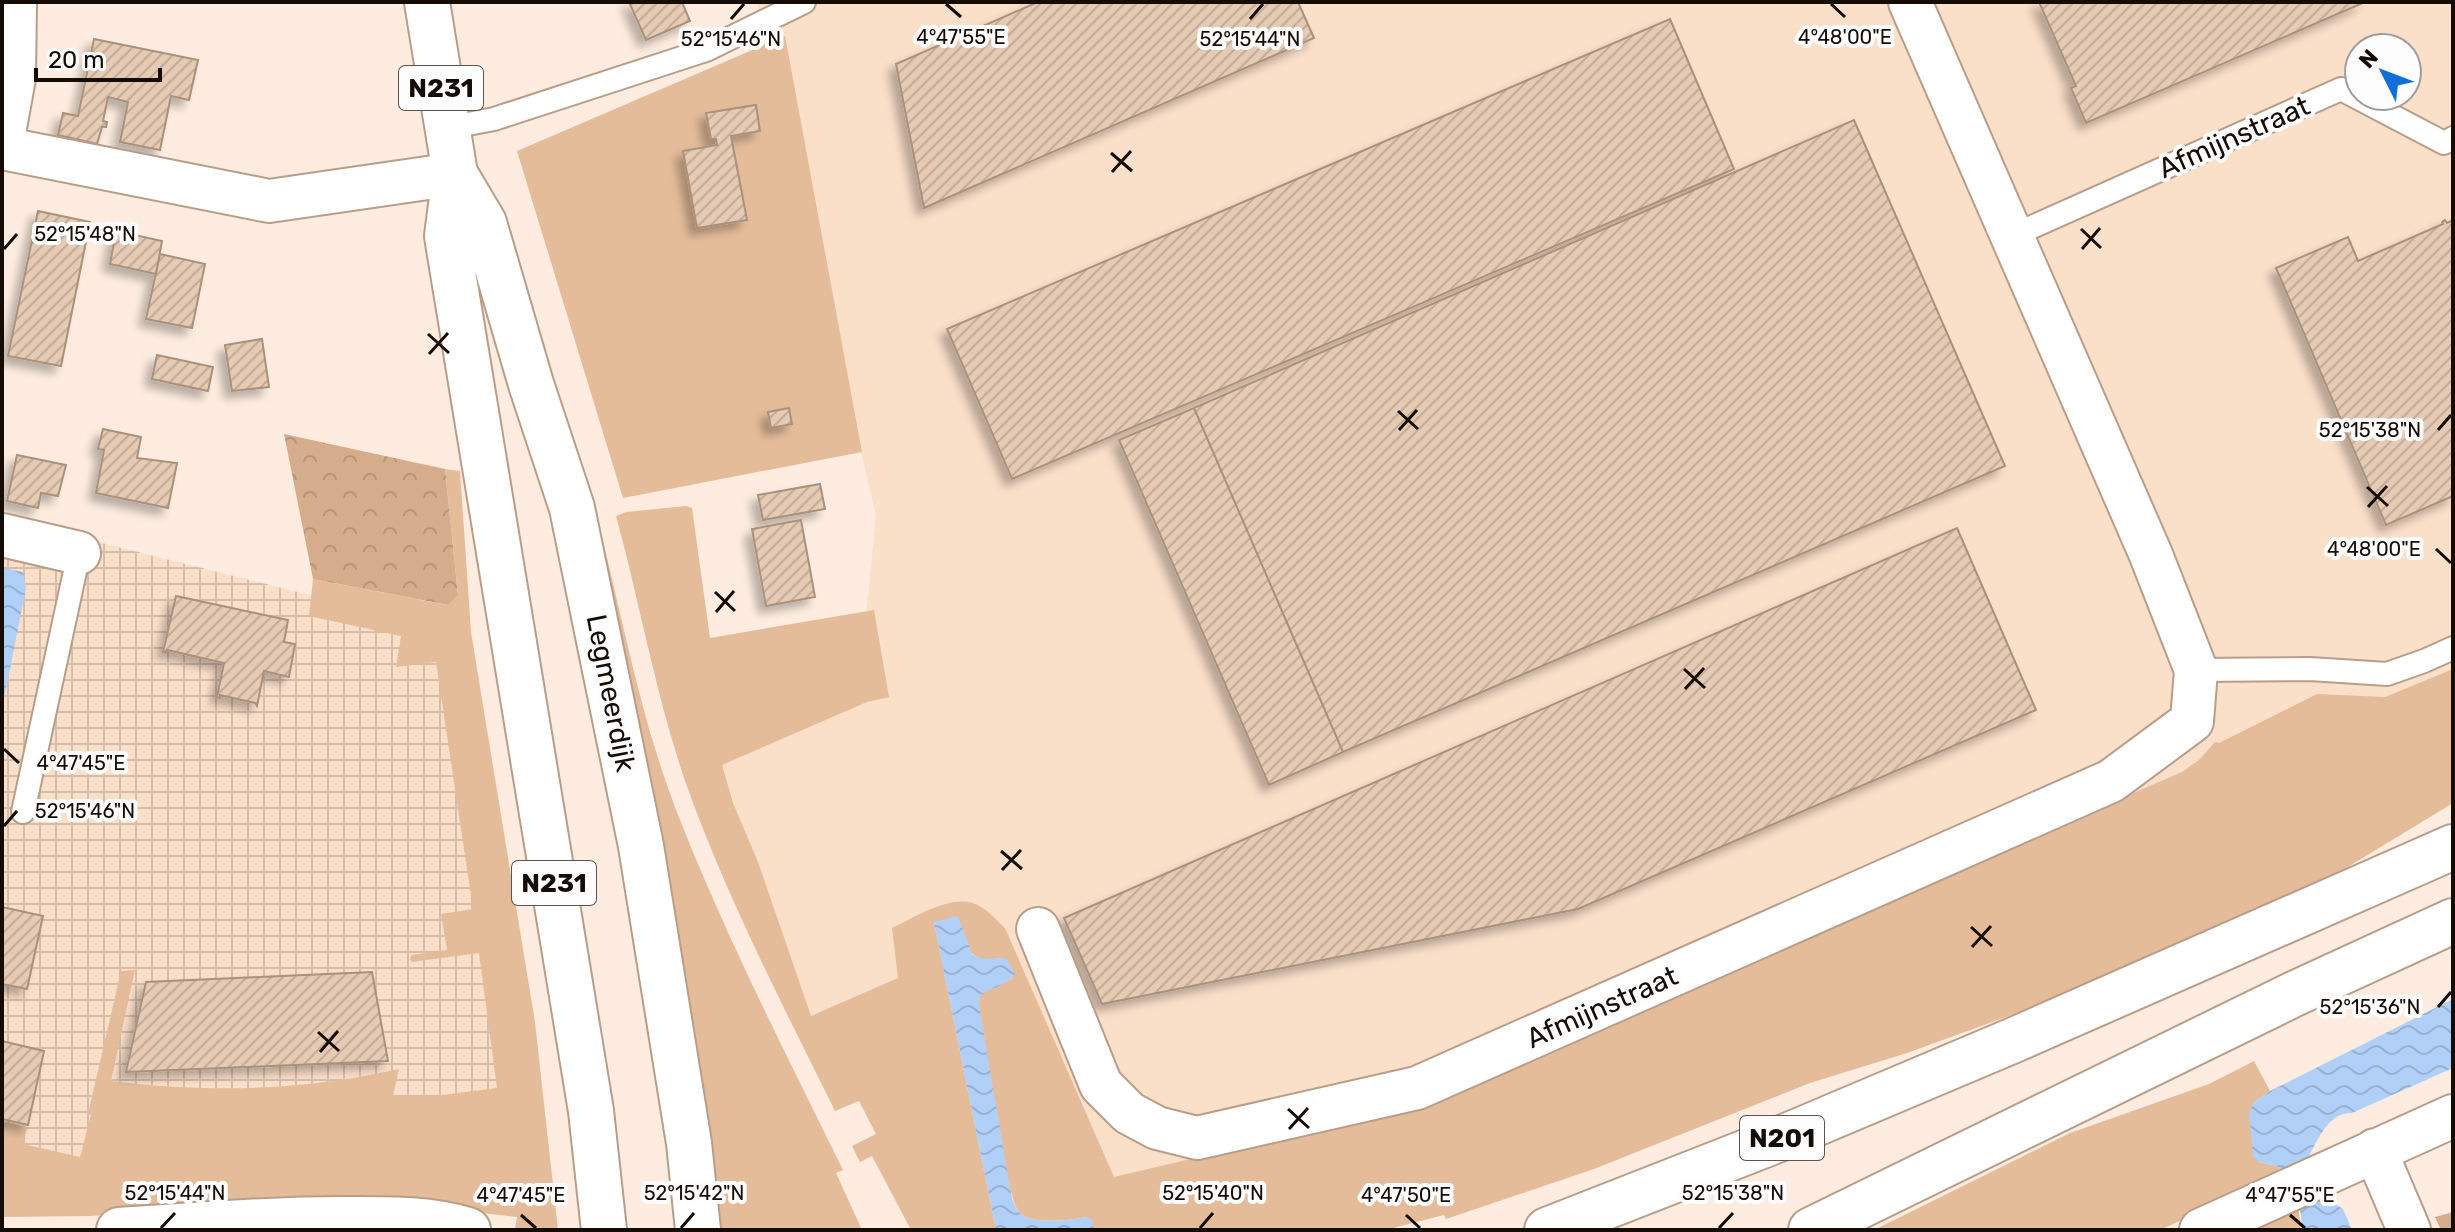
<svg xmlns="http://www.w3.org/2000/svg" width="2455" height="1232" font-family="Rubik,sans-serif">
<style>
.built{fill:#fadfc9;fill-rule:evenodd}
.industrial{fill:url(#industrial-grid)}
.grass{fill:#e5bc9a}
.forest{fill:url(#forest-crowns)}
.water{fill:url(#water-waves)}
.building{fill:url(#building-hatch);stroke:#aa917c;stroke-width:2;filter:url(#shadow)}
.lines{fill:none;stroke-linecap:round;stroke-linejoin:round}
.lane-casing{stroke:#b89e89;stroke-width:26}
.street-casing{stroke:#b89e89;stroke-width:46}
.primary-casing{stroke:#b89e89;stroke-width:48}
.highway-casing{stroke:#b89e89;stroke-width:48}
.lane{stroke:#fff;stroke-width:22}
.street{stroke:#fff;stroke-width:42}
.primary{stroke:#fff;stroke-width:44}
.highway{stroke:#fff;stroke-width:44}
.ticks{fill:none;stroke:#150c05;stroke-width:3}
.labels{text-anchor:middle;dominant-baseline:central;stroke-width:8;stroke-linejoin:round;paint-order:stroke}
.shield{fill:#fdfdfd;stroke:#5b544f;stroke-width:2}
.shield-label{font-size:26px;font-weight:bold;fill:#150c05}
.street-label{font-size:28px;fill:#150c05;stroke:#fdfdfd}
.ticks-label{font-size:20px;text-anchor:middle;fill:#150c05;stroke:#fdfdfd;stroke-width:8;stroke-linejoin:round;paint-order:stroke}
</style>
<defs>
<pattern id="industrial-grid" width="8" height="8" patternUnits="userSpaceOnUse" patternTransform="scale(2)"><rect width="8" height="8" fill="#fadfc9"/><path d="M0 4h8M4 0v8" fill="none" stroke="#d5beab"/></pattern>
<pattern id="forest-crowns" width="20" height="18" patternUnits="userSpaceOnUse" patternTransform="scale(2)"><rect width="20" height="18" fill="#d6ad8c"/><path d="M2 6a3 3 0 1 1 6 0M12 15a3 3 0 1 1 6 0" fill="none" stroke="#b79477"/></pattern>
<pattern id="water-waves" width="16" height="10" patternUnits="userSpaceOnUse" patternTransform="scale(2)"><rect width="16" height="10" fill="#b1d0f8"/><path d="M0 5q4-4 8 0t8 0" fill="none" stroke="#97b1d3"/></pattern>
<pattern id="building-hatch" width="6" height="6" patternUnits="userSpaceOnUse" patternTransform="scale(2)"><rect width="6" height="6" fill="#e5cab4"/><path d="M-1 1l2-2M0 6l6-6M5 7l2-2" fill="none" stroke="#c4ac99"/></pattern>
<filter id="shadow"><feDropShadow dx="-7" dy="7" stdDeviation="4" flood-color="#0004"/></filter>
</defs>
<rect width="100%" height="100%" fill="#fdecdf"/>
<path class="built" d="M 757,2 L 2453,2 L 2453,687 L 1148,1230 L 952,1230 L 806,1027 L 705,760 L 860,678 L 876,516 ZM 2359,48 L 2407,48 L 2407,96 L 2359,96 Z"/>
<path class="industrial" d="M 2,518 L 446,629 L 518,1176 L 2,1180 Z"/>
<path class="grass" d="M 785,36 L 862,452 L 623,498 L 517,151 Z
M 445,469 L 460,471 L 471,632 L 535,1022 L 558,1230 L 515,1230 L 517,1217 L 466,1211 L 210,1208 L 90,1216 L 2,1217 L 2,1122 L 27,1127 L 23,1144 L 80,1157 L 91,1115 L 88,1114 L 121,971 L 135,970 L 111,1081 C 211,1093 300,1091 399,1069 L 393,1096 L 427,1097 L 497,1088 L 479,953 L 412,962 L 410,959 L 412,955 L 447,950 L 441,914 L 473,909 L 436,662 L 396,667 L 401,636 L 309,616 L 313,579 L 447,605 L 458,595 Z
M 686,506 L 692,508 L 710,638 L 874,610 L 889,697 L 867,702 L 722,765 L 733,803 L 758,862 L 811,1016 L 898,978 L 892,928 C 916,917 956,890 981,907 C 990,912 997,921 1005,928 L 1114,1177 L 1267,1141 L 1431,1098 L 2182,772 L 2199,760 L 2215,742 L 2219,743 L 2317,694 L 2385,697 L 2453,669 L 2453,803 L 2333,876 L 2020,1012 L 1907,1053 L 1810,1083 L 1594,1169 L 1446,1219 L 1444,1215 L 1385,1230 L 1094,1230 L 1087,1217 C 1071,1220 1032,1225 1020,1213 C 1005,1198 984,1037 979,1005 L 980,996 L 986,990 L 1012,979 L 999,958 L 988,960 L 978,958 L 934,922 L 996,1230 L 911,1230 L 872,1156 L 860,1162 L 852,1146 L 876,1134 L 859,1101 L 835,1111 C 785,1010 733,909 693,803 C 658,710 642,611 616,516 L 626,512 Z
M 594,523 L 599,526 C 623,619 640,716 675,807 C 723,931 784,1050 843,1170 L 836,1173 L 862,1230 L 715,1230 Z
M 2254,1061 L 2270,1091 L 2253,1103 L 2259,1162 L 2279,1167 L 2282,1174 L 2160,1230 L 1874,1230 L 2070,1133 L 2209,1084 Z
M 2298,1208 L 2302,1230 L 2242,1230 Z"/>
<path class="forest" d="M 284,434 L 445,469 L 458,595 L 448,605 L 313,579 Z
M 2453,1212 L 2453,1230 L 2441,1230 L 2435,1217 Z"/>
<path class="water" d="M 2,568 L 23,572 L 26,588 L 2,709 Z
M 958,916 L 972,954 C 984,963 994,956 1007,959 L 1015,974 C 1008,986 990,987 980,996 L 979,1005 L 1012,1199 C 1014,1203 1015,1207 1018,1211 C 1029,1226 1071,1220 1087,1217 L 1092,1220 L 1094,1230 L 996,1230 L 934,922 Z
M 2453,999 L 2453,1068 L 2352,1113 C 2330,1112 2319,1137 2310,1154 L 2331,1201 L 2343,1209 L 2352,1230 L 2302,1230 L 2301,1214 L 2279,1167 L 2259,1162 L 2253,1156 L 2249,1113 L 2253,1103 L 2270,1091 Z"/>
<path class="building" d="M 629,2 L 682,2 L 690,21 L 646,40 Z
M 1038,2 L 1298,2 L 1314,38 L 924,208 L 896,64 Z
M 2039,2 L 2365,2 L 2086,123 L 2071,88 L 2076,86 Z
M 1670,19 L 1734,169 L 1012,479 L 947,329 Z
M 94,39 L 198,60 L 189,100 L 171,96 L 160,150 L 120,142 L 128,102 L 108,97 L 103,121 L 107,122 L 106,127 L 102,127 L 97,144 L 58,135 L 63,113 L 78,116 Z
M 756,105 L 760,131 L 731,136 L 747,220 L 697,228 L 683,151 L 717,145 L 716,139 L 711,139 L 706,113 Z
M 1854,120 L 2005,466 L 1343,752 L 1194,408 Z
M 38,211 L 90,222 L 61,366 L 8,356 Z
M 2445,220 L 2447,223 L 2453,220 L 2453,496 L 2386,525 L 2276,268 L 2348,237 L 2358,261 L 2443,224 L 2442,222 Z
M 116,231 L 162,241 L 156,274 L 110,264 Z
M 160,254 L 205,264 L 192,328 L 146,319 Z
M 262,339 L 269,387 L 232,391 L 225,345 Z
M 157,355 L 213,367 L 208,391 L 152,379 Z
M 789,408 L 792,424 L 771,428 L 768,412 Z
M 1194,408 L 1343,752 L 1269,785 L 1119,440 Z
M 103,429 L 141,437 L 137,458 L 177,463 L 168,508 L 96,493 L 104,450 L 98,449 Z
M 17,455 L 66,465 L 58,496 L 41,493 L 38,508 L 7,501 Z
M 820,484 L 825,509 L 763,520 L 758,495 Z
M 801,520 L 815,597 L 766,606 L 752,529 Z
M 1957,528 L 2036,710 L 1578,909 L 1102,1004 L 1064,918 Z
M 176,596 L 288,620 L 284,642 L 295,644 L 289,677 L 264,671 L 257,706 L 255,703 L 220,695 L 220,698 L 217,697 L 224,663 L 167,650 L 166,652 L 163,652 Z
M 2,907 L 43,916 L 27,989 L 2,984 Z
M 372,972 L 388,1061 L 126,1072 L 146,982 Z
M 2,1041 L 44,1051 L 28,1125 L 2,1119 Z"/>
<g class="lines">
<g class="lane-casing">
<path id="lane" d="M 447,128 L 494,119 L 706,50 L 804,2
M 2012,236 L 2341,89 L 2444,143 L 2453,138
M 2196,670 L 2310,669 L 2387,674 L 2424,661 L 2453,648
M 23,812 L 79,553"/>
</g>
<g class="street-casing">
<path id="street" d="M 2,144 L 14,78 L 15,2
M 2,148 L 269,201 L 455,174
M 2,535 L 79,553
M 1038,929 L 1101,1085 L 1129,1113 L 1157,1128 L 1197,1138 L 1417,1088 L 2111,781 L 2192,721 L 2196,670 L 2151,555 L 1910,2
M 2375,1150 L 2409,1230
M 2201,1230 L 2453,1116"/>
</g>
<g class="primary-casing">
<path id="primary" d="M 427,2 L 455,174 L 447,236 L 591,1111 L 604,1230
M 455,174 L 484,223 L 531,384 L 572,508 L 641,846 L 689,1143 L 698,1230"/>
</g>
<g class="highway-casing">
<path id="highway" d="M 119,1230 C 195,1225 270,1219 346,1219 C 387,1219 428,1218 468,1230
M 1547,1230 L 1782,1138 L 2014,1040 L 2453,847
M 1811,1230 L 2294,994 L 2453,921"/>
</g>
<use href="#lane" class="lane"/>
<use href="#street" class="street"/>
<use href="#primary" class="primary"/>
<use href="#highway" class="highway"/>
</g>
<path class="ticks" d="M 946,4 L 961,17M 1831,4 L 1845,17M 731,19 L 744,4M 1250,19 L 1263,4M 1111,153 L 1132,171M 1112,172 L 1131,151M 2081,229 L 2101,248M 4,249 L 17,234M 2082,249 L 2100,228M 428,334 L 449,353M 429,354 L 448,333M 1398,411 L 1418,429M 1399,430 L 1417,410M 2438,430 L 2451,415M 2367,487 L 2388,506M 2368,507 L 2387,486M 2436,549 L 2451,563M 715,592 L 735,611M 716,612 L 734,591M 1684,669 L 1705,688M 1685,689 L 1704,668M 4,749 L 19,763M 4,826 L 17,811M 1001,851 L 1022,869M 1002,870 L 1021,850M 1971,927 L 1992,946M 1972,947 L 1991,926M 2438,1007 L 2451,992M 318,1032 L 339,1051M 320,1052 L 338,1031M 1288,1109 L 1309,1128M 1289,1129 L 1308,1108M 521,1215 L 536,1228M 1406,1215 L 1420,1228M 2290,1215 L 2305,1228M 161,1228 L 175,1213M 681,1228 L 694,1213M 1200,1228 L 1213,1213M 1719,1228 L 1733,1213"/>
<g class="labels">
<g class="shield">
<rect x="399" y="66" width="84" height="44" rx="6"/>
<rect x="512" y="861" width="84" height="44" rx="6"/>
<rect x="1740" y="1116" width="84" height="44" rx="6"/>
</g>
<g class="shield-label">
<text x="441" y="88">N231</text>
<text x="554" y="883">N231</text>
<text x="1782" y="1138">N201</text>
</g>
<g class="street-label">
<text transform="translate(2234 137) rotate(-24)">Afmijnstraat</text>
<text transform="translate(611 693) rotate(79)">Legmeerdijk</text>
<text transform="translate(1602 1007) rotate(-24)">Afmijnstraat</text>
</g>
</g>
<g class="ticks-label">
<text x="961" y="44">4°47'55"E</text>
<text x="1845" y="44">4°48'00"E</text>
<text x="1250" y="46">52°15'44"N</text>
<text x="731" y="46">52°15'46"N</text>
<text x="85" y="241">52°15'48"N</text>
<text x="2370" y="437">52°15'38"N</text>
<text x="2374" y="556">4°48'00"E</text>
<text x="81" y="770">4°47'45"E</text>
<text x="85" y="818">52°15'46"N</text>
<text x="2370" y="1014">52°15'36"N</text>
<text x="175" y="1200">52°15'44"N</text>
<text x="694" y="1200">52°15'42"N</text>
<text x="1213" y="1200">52°15'40"N</text>
<text x="1733" y="1200">52°15'38"N</text>
<text x="521" y="1202">4°47'45"E</text>
<text x="1406" y="1202">4°47'50"E</text>
<text x="2290" y="1202">4°47'55"E</text>
</g>
<rect width="2455" height="1232" fill="none" stroke="#150c05" stroke-width="8"/>
<g transform="translate(2383 72) rotate(312)"><circle r="38" fill="#fdfdfd" stroke="#a09d9a" stroke-width="2"/>
<path d="M0-6L14 30L0 20L-14 30Z" fill="#136fd8"/>
<text y="-12" font-size="22" font-weight="bold" text-anchor="middle" fill="#150c05">N</text>
</g>
<path d="M36 68v12h124v-12" fill="none" stroke="#150c05" stroke-width="4"/>
<text x="48" y="68" font-size="24" fill="#150c05" stroke="#fdfdfd" stroke-width="6" paint-order="stroke">20 m</text>
</svg>
